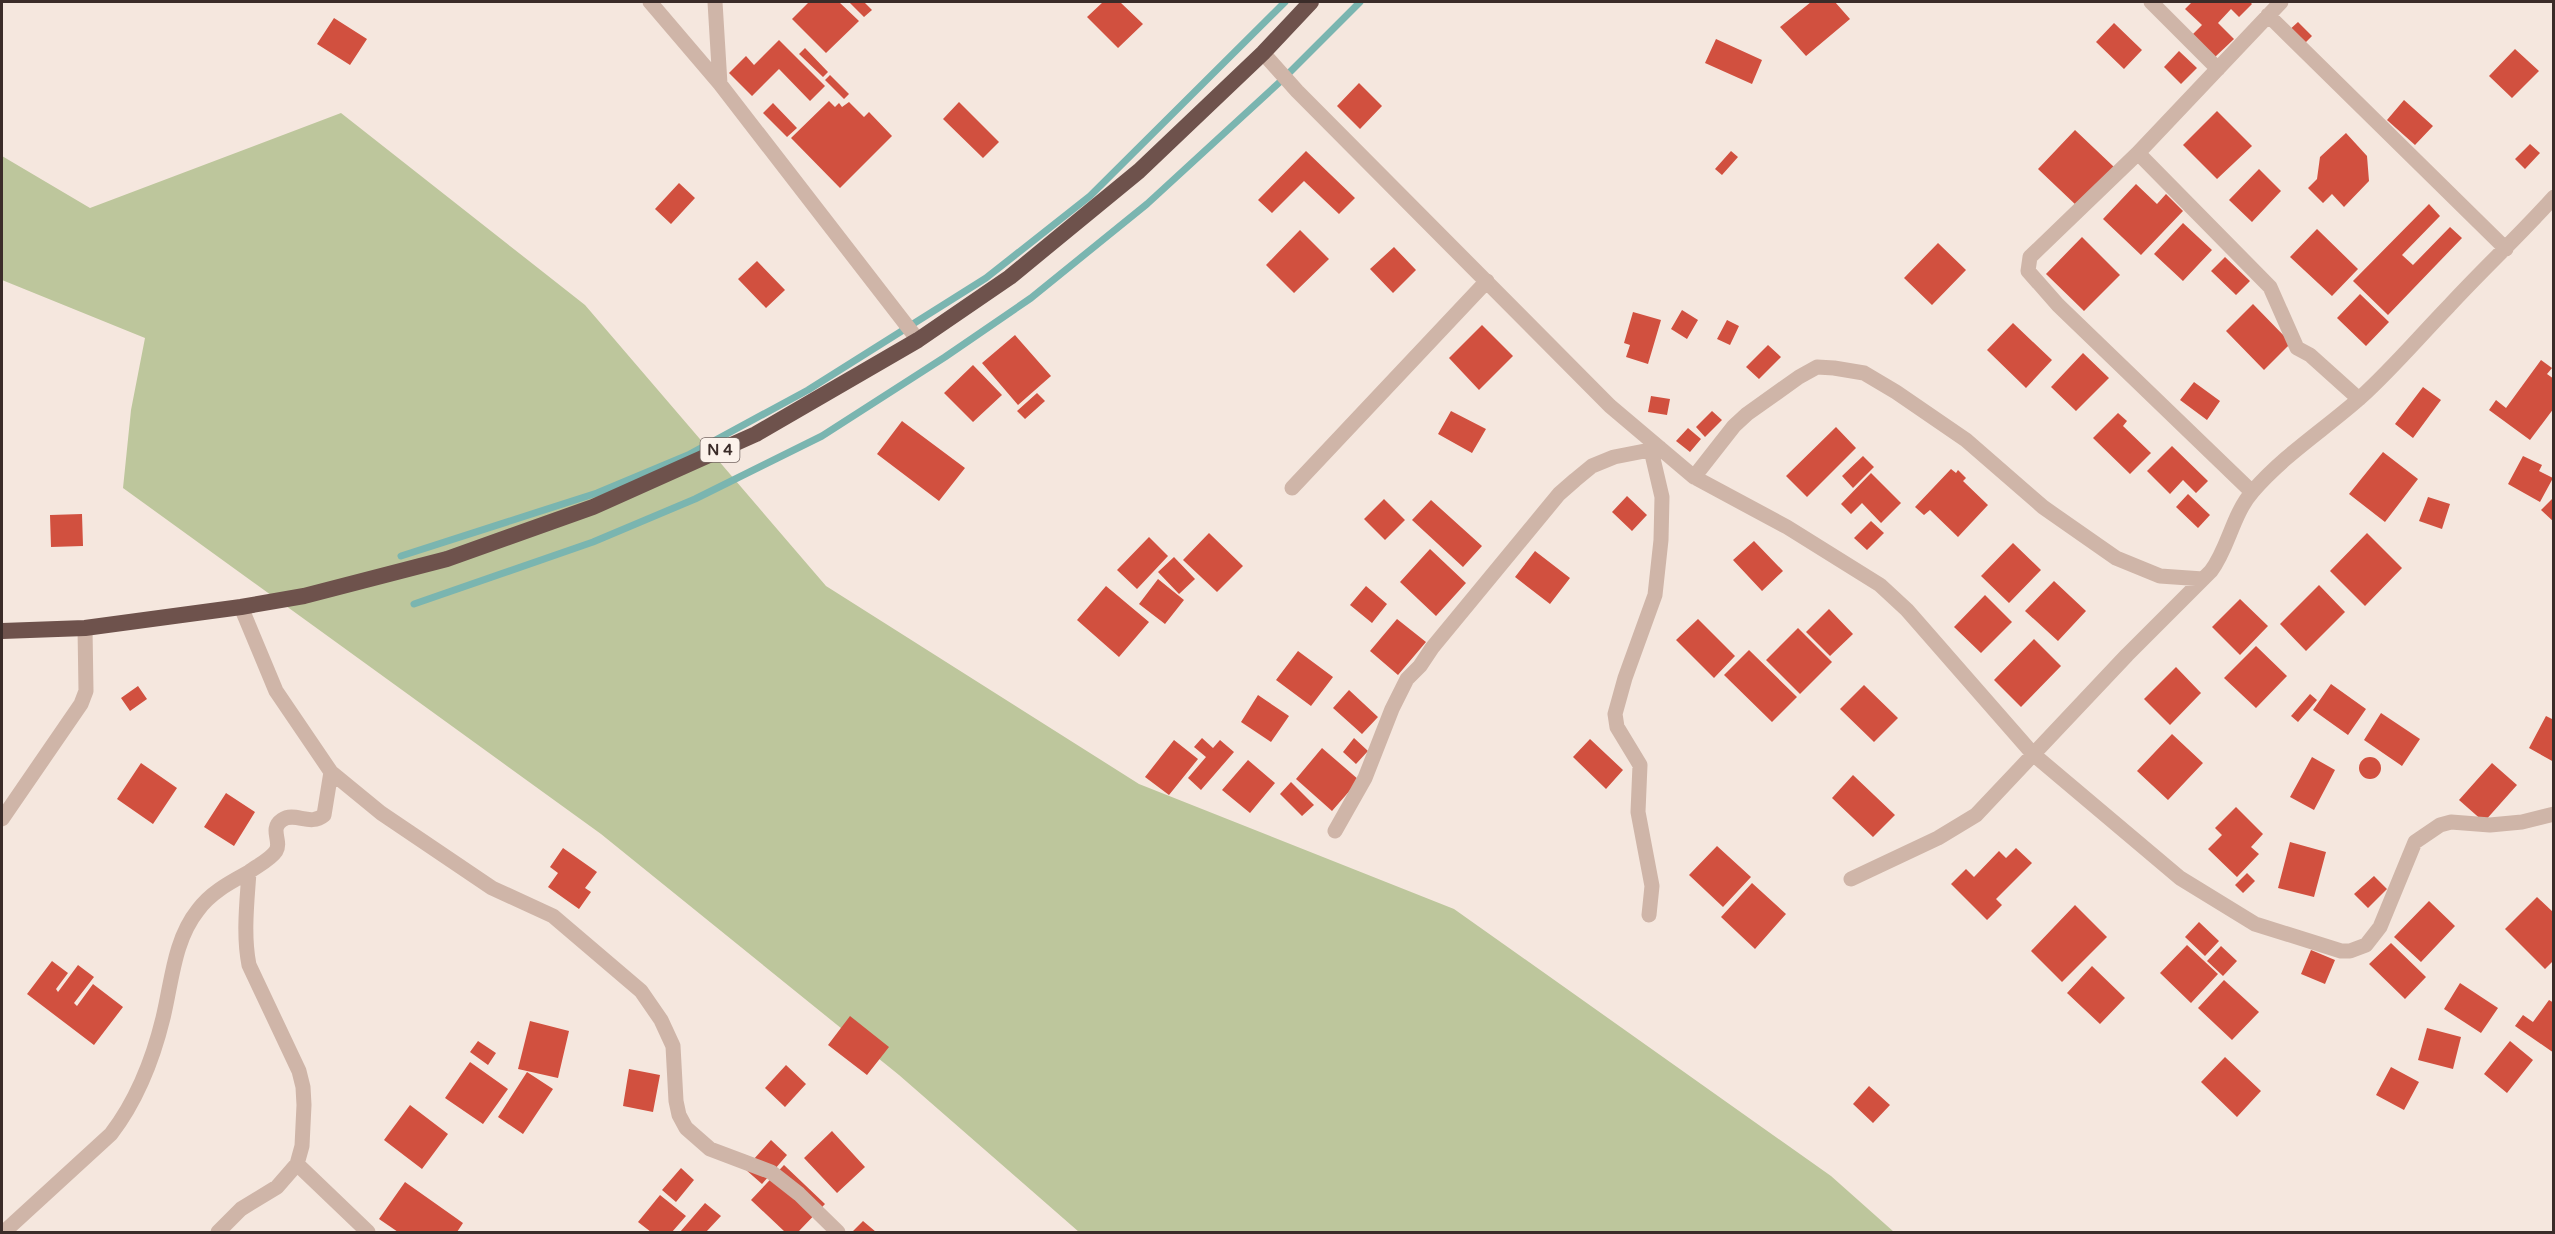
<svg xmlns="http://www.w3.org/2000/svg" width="2555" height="1234" font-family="'Varela Round',sans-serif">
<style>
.green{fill:#bdc69c}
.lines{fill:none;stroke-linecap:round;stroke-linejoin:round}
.stream{stroke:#7ab5b0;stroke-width:7}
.building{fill:#d1503f}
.minor{stroke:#cfb5a8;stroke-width:15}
.trunk{stroke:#6e524c;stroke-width:16}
.labels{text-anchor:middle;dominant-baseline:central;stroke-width:4.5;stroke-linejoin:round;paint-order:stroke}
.shield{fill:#fcf2eb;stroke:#756763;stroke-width:1.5}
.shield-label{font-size:15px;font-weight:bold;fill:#3b2c29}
</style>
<rect width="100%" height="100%" fill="#f5e7de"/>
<path class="green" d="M 341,113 L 585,305 L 826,586 L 1139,784 L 1454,909 L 1831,1176 L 1894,1232 L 1079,1232 L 899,1075 L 601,834 L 123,488 L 131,410 L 145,338 L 2,280 L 2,156 L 90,208 Z"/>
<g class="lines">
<path class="stream" d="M 401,556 L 597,493 L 688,455 L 808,390 L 986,278 L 1090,196 L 1285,2
M 414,604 L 593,542 L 695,499 L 822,436 L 945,357 L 1031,298 L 1147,204 L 1282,80 L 1360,2"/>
</g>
<path class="building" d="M 809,2 L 839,2 L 859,21 L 826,53 L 792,19 Z
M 849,2 L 864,2 L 872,10 L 864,17 Z
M 1103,2 L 1120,2 L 1143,24 L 1118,48 L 1087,17 Z
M 1811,2 L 1835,2 L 1850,19 L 1806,56 L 1780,27 Z
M 2192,2 L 2250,2 L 2252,4 L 2239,17 L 2231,9 L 2218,23 L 2234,39 L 2215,57 L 2192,35 L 2202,25 L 2185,9 Z
M 334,18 L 367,39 L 350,65 L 317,44 Z
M 2298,22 L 2312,36 L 2302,46 L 2287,32 Z
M 2114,23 L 2142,50 L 2124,69 L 2096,42 Z
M 1716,39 L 1762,60 L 1752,84 L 1705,63 Z
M 779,40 L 825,86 L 810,101 L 779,69 L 752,96 L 729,73 L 746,56 L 754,65 Z
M 805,48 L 828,72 L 823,77 L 799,54 Z
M 2515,49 L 2539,71 L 2512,98 L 2489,76 Z
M 2179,51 L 2197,68 L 2181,84 L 2164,67 Z
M 830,75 L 849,94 L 844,99 L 825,80 Z
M 1359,83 L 1382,106 L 1360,129 L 1337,106 Z
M 2404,100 L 2433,126 L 2415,145 L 2387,120 Z
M 829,101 L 835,107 L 839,103 L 842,107 L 849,102 L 864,117 L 869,112 L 892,136 L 840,188 L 791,138 Z
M 959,102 L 999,142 L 983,158 L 943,119 Z
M 773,103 L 797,128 L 787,137 L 763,113 Z
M 2217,111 L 2252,146 L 2217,179 L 2183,145 Z
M 2075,130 L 2114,167 L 2077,206 L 2038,169 Z
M 2346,133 L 2367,156 L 2369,181 L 2344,207 L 2332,194 L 2323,203 L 2308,188 L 2317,179 L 2320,157 Z
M 2530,144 L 2540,153 L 2525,169 L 2515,159 Z
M 1306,151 L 1355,198 L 1339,214 L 1304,181 L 1272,213 L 1258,200 Z
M 1731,151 L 1738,157 L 1722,175 L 1715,169 Z
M 2259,169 L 2281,191 L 2252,222 L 2229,200 Z
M 679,183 L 695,198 L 671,224 L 655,209 Z
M 2136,184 L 2157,204 L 2166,194 L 2183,211 L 2141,255 L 2103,219 Z
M 2429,204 L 2440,216 L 2402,255 L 2413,265 L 2450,227 L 2462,238 L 2388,315 L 2353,281 Z
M 2183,223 L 2212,250 L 2183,281 L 2154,254 Z
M 2317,229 L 2358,269 L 2332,296 L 2290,257 Z
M 1300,230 L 1329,259 L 1294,293 L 1266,265 Z
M 2082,237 L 2120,275 L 2084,311 L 2046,274 Z
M 1938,243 L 1966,270 L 1932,305 L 1904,278 Z
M 1394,247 L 1416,270 L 1393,293 L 1370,269 Z
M 2225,257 L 2250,281 L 2236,295 L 2211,271 Z
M 757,261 L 785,290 L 766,308 L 738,279 Z
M 2360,294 L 2389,322 L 2366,346 L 2337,318 Z
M 2253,304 L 2291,343 L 2264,370 L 2226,331 Z
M 1682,310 L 1698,320 L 1687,339 L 1671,329 Z
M 1633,312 L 1661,320 L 1648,364 L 1626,357 L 1630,345 L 1624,343 Z
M 1727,320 L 1739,326 L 1730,345 L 1717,339 Z
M 2013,323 L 2052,360 L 2026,388 L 1987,350 Z
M 1482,325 L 1513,356 L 1479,390 L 1449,358 Z
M 1015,335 L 1051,376 L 1018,405 L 982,363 Z
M 1768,345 L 1781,357 L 1759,379 L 1746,367 Z
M 2083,353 L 2109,378 L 2076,411 L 2051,387 Z
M 2541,360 L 2552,368 L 2547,374 L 2554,379 L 2554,408 L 2530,440 L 2489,410 L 2496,400 L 2506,408 Z
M 973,365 L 1002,395 L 973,422 L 944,393 Z
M 2194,382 L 2220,401 L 2207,420 L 2180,400 Z
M 2423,387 L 2441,400 L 2413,438 L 2395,424 Z
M 1037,393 L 1045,401 L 1025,419 L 1017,411 Z
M 1651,396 L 1670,399 L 1667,415 L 1648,412 Z
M 1451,411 L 1486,429 L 1472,453 L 1438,434 Z
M 1712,411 L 1722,420 L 1705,437 L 1696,427 Z
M 2118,413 L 2127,421 L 2123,426 L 2151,453 L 2130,474 L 2093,438 Z
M 902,421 L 965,468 L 939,501 L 877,454 Z
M 1836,427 L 1856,448 L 1807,497 L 1786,476 Z
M 1688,428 L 1701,439 L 1690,452 L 1676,441 Z
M 2172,446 L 2208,481 L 2196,493 L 2183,480 L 2170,494 L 2147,471 Z
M 2383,452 L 2418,479 L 2385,522 L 2349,494 Z
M 1863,456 L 1874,467 L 1853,488 L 1842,476 Z
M 2523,456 L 2542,465 L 2539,471 L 2553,478 L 2540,502 L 2508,484 Z
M 1951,469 L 1956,473 L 1958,470 L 1966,478 L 1963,481 L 1988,505 L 1958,537 L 1930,510 L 1924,515 L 1915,507 Z
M 1871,473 L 1901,503 L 1881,523 L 1862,503 L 1851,514 L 1841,504 Z
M 2188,494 L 2210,515 L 2198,528 L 2176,507 Z
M 1627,496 L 1647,515 L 1632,531 L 1612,512 Z
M 2428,497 L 2450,504 L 2442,529 L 2419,521 Z
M 2554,497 L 2554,522 L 2541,510 Z
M 1384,499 L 1405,520 L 1385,540 L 1364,519 Z
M 1431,500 L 1482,546 L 1463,567 L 1412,520 Z
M 82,514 L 83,546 L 51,547 L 50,515 Z
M 1871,521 L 1884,533 L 1867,550 L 1854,538 Z
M 1209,533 L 1243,566 L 1217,592 L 1183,560 Z
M 2367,533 L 2402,568 L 2365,606 L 2330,571 Z
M 1149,537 L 1168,556 L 1137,589 L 1117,570 Z
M 1754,541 L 1783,571 L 1762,591 L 1733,560 Z
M 2013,543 L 2041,570 L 2009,603 L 1981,576 Z
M 1430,549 L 1466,583 L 1436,616 L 1400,582 Z
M 1535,551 L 1570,578 L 1550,604 L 1515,577 Z
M 1174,557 L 1195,579 L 1179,594 L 1158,572 Z
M 1158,579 L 1184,600 L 1165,624 L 1139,604 Z
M 2054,581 L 2086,611 L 2058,641 L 2025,611 Z
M 2319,585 L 2345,612 L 2306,651 L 2280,624 Z
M 1106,586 L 1149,622 L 1119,657 L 1077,620 Z
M 1366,586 L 1387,604 L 1372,623 L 1350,605 Z
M 1985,595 L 2012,622 L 1981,653 L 1954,627 Z
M 2240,599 L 2268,626 L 2240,655 L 2212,627 Z
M 1829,609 L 1853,634 L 1830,656 L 1806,632 Z
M 1397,619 L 1426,642 L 1398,675 L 1370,651 Z
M 1698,619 L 1735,656 L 1714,678 L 1676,640 Z
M 1798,628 L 1832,662 L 1800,694 L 1766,660 Z
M 2034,639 L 2061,666 L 2021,707 L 1994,680 Z
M 2256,646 L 2287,676 L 2256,708 L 2224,678 Z
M 1749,650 L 1797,697 L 1772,722 L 1724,675 Z
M 1298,651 L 1333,677 L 1311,706 L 1276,680 Z
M 2176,667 L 2201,693 L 2170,725 L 2144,699 Z
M 2331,684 L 2366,709 L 2348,735 L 2313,710 Z
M 1864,685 L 1898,718 L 1874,742 L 1840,709 Z
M 138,686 L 147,699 L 130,711 L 121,698 Z
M 1349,690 L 1378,717 L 1362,734 L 1333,708 Z
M 2310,694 L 2317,700 L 2298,722 L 2291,716 Z
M 1258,695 L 1289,716 L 1271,742 L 1241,722 Z
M 2381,713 L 2420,739 L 2402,766 L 2364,740 Z
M 2546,716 L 2554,720 L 2554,762 L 2529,748 Z
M 2172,734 L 2203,763 L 2168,800 L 2137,771 Z
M 1202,738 L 1213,748 L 1220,740 L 1234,752 L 1201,790 L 1188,778 L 1206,757 L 1194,747 Z
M 1354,738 L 1368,751 L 1356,764 L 1343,752 Z
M 1590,739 L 1623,770 L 1606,789 L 1573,757 Z
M 1174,740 L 1198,759 L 1169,795 L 1145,777 Z
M 1322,748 L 1359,780 L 1332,811 L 1296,779 Z
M2359 768a11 11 0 1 1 22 0a11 11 0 1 1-22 0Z
M 2312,757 L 2335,770 L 2314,810 L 2290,797 Z
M 1248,760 L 1275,783 L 1250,813 L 1222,790 Z
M 141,763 L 177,788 L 153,824 L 117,799 Z
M 2492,763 L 2517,785 L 2484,822 L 2459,800 Z
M 1853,775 L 1895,815 L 1873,837 L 1832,798 Z
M 1291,782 L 1314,805 L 1302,816 L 1280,794 Z
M 226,793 L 255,812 L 234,846 L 204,827 Z
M 2236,807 L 2263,834 L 2251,847 L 2259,854 L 2237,877 L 2208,849 L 2222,835 L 2215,828 Z
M 2290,842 L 2326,852 L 2314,897 L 2278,888 Z
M 1717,846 L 1751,877 L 1723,907 L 1689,875 Z
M 563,848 L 597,872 L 585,888 L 591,892 L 579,909 L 548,887 L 558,873 L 550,867 Z
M 2016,848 L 2032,863 L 1996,899 L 2002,905 L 1987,920 L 1951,884 L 1966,869 L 1974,877 L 1999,851 L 2006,858 Z
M 2247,873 L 2255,881 L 2243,893 L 2235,885 Z
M 2374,876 L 2387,889 L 2368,908 L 2354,894 Z
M 1752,883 L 1786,914 L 1755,949 L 1721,917 Z
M 2537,897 L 2554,913 L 2554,960 L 2545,969 L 2505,929 Z
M 2429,901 L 2455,926 L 2421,962 L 2394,937 Z
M 2075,905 L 2107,937 L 2062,982 L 2031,951 Z
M 2199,922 L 2219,941 L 2205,956 L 2185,937 Z
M 2391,943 L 2426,977 L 2405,999 L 2369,964 Z
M 2187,945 L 2218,974 L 2191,1003 L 2160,973 Z
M 2221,946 L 2237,961 L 2223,976 L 2207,961 Z
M 2311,950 L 2335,960 L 2325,984 L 2301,974 Z
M 52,961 L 68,973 L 56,989 L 58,992 L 78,965 L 94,977 L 74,1003 L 77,1006 L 93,984 L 123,1007 L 94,1045 L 27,994 Z
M 2092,966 L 2125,998 L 2100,1024 L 2067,993 Z
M 2224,980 L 2259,1012 L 2232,1040 L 2198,1008 Z
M 2460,983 L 2498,1008 L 2481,1033 L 2444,1009 Z
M 2549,1000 L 2554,1003 L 2554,1053 L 2515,1026 L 2523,1015 L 2533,1022 Z
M 850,1016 L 889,1047 L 867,1075 L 828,1045 Z
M 530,1021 L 569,1031 L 558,1078 L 518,1069 Z
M 2427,1028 L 2461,1037 L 2453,1069 L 2418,1060 Z
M 478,1041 L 496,1053 L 488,1065 L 470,1052 Z
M 2510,1041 L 2533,1060 L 2507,1093 L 2484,1074 Z
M 2225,1057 L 2261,1091 L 2237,1117 L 2201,1082 Z
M 470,1062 L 508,1089 L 483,1124 L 445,1098 Z
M 786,1065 L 806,1084 L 785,1107 L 765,1088 Z
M 2391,1067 L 2419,1082 L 2404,1110 L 2376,1095 Z
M 629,1069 L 660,1075 L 653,1112 L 623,1106 Z
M 527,1072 L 553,1089 L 523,1134 L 498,1117 Z
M 1869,1086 L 1890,1105 L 1873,1123 L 1853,1104 Z
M 410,1105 L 448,1134 L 422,1169 L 384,1140 Z
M 832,1131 L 865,1167 L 837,1193 L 804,1158 Z
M 771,1140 L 787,1155 L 762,1184 L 745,1169 Z
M 784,1165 L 825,1204 L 798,1232 L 785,1232 L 751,1200 Z
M 681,1168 L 694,1180 L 676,1202 L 662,1190 Z
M 405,1182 L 463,1223 L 457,1232 L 398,1232 L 379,1219 Z
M 660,1195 L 686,1216 L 672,1232 L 651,1232 L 638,1222 Z
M 705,1203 L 721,1216 L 706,1232 L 680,1232 Z
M 863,1221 L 876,1232 L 852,1232 Z"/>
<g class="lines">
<path class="minor" d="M 650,2 L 720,84 L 918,340
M 715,2 L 720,84
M 2151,2 L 2218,69
M 2268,15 L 2506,249
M 1263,53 L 1297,91 L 1610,406 L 1694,477 L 1787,527 L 1880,585 L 1907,610 L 2033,754 L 2180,878 L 2255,924 L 2341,951 L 2350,951 L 2366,945 L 2380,927 L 2415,842 L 2440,825 L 2451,822 L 2490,825 L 2522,822 L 2554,814
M 2138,153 L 2270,287 L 2297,348 L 2310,355 L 2359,399
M 1694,477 L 1734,426 L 1747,414 L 1799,377 L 1817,367 L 1834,368 L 1864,373 L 1896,392 L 1966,440 L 2043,507 L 2116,558 L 2160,576 L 2203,579
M 1292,488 L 1487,281
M 2252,492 L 2058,305 L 2028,271 L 2030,257 L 2138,153 L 2281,2
M 241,607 L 276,691 L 331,772 L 381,813 L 492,888 L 553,916 L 641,991 L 661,1020 L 673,1046 L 676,1101 L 679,1115 L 686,1128 L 710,1149 L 771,1172 L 799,1194 L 838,1232
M 2,819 L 81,704 L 86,691 L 85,628
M 1335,831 L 1365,778 L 1392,709 L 1407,679 L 1420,666 L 1432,648 L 1559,494 L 1575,480 L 1592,466 L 1614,457 L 1660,448
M 1851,879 L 1938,838 L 1976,815 L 2127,655 L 2211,571 C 2229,547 2232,515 2253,491 C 2284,455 2325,429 2360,398 C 2392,369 2419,337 2449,306 C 2483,269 2520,235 2554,197
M 1649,915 L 1652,886 L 1638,812 L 1640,765 L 1617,727 L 1615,714 L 1625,678 L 1655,595 L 1661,540 L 1662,497 L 1651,450
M 297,1164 L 368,1232
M 4,1232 L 111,1134 C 137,1100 153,1059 163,1018 C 172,981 174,940 198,910 C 211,892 231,882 249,872
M 218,1232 L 241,1209 L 277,1187 L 297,1164 L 302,1146 L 304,1105 L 303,1087 L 299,1071 L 249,965 C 243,935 247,902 249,872 C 257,866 271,859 276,851 C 282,841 269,829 282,820 C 295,811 310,827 324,815 L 331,772"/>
<path class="trunk" d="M 2,631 L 85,628 L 241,607 L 304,596 L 447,559 L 593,507 L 756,434 L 918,340 L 1010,277 L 1139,171 L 1263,53 L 1311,2"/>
</g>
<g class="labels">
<rect class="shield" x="700.5" y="438" width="39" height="24" rx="4.5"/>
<g class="shield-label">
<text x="720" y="450">N 4</text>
</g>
</g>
<rect width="2555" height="1234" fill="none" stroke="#3b2c29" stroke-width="6"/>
</svg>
